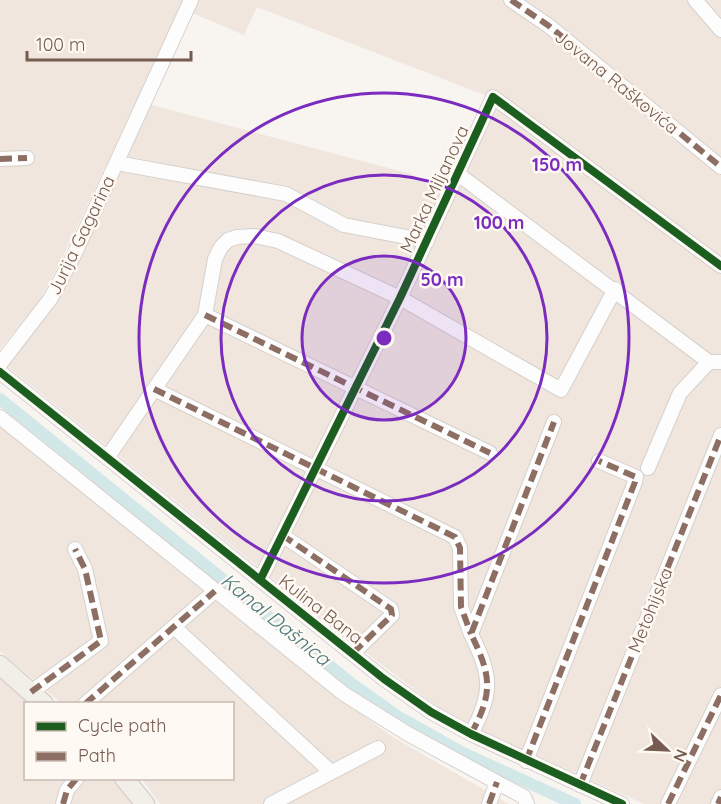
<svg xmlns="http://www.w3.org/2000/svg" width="721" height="804" font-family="Quicksand,sans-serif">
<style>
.residential{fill:#f0e6de}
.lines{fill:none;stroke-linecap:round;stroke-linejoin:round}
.canal{stroke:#d2e7e8;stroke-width:12}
.minor-casing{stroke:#d5d0cb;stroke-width:16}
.major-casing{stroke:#d9d1cc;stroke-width:21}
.minor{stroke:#fefdfd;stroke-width:14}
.major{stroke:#f2eee8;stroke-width:18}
.quiet{stroke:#8d6e63;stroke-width:6;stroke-dasharray:12 6;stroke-linecap:butt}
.cycleway-casing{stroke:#fef9f3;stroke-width:11}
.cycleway{stroke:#1b5e20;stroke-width:8}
.ring{fill:none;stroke:#7b2cbf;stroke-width:3}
.labels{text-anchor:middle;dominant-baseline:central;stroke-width:5;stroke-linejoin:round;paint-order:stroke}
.street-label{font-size:18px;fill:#765b50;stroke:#fef9f3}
.water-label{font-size:20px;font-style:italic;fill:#477a80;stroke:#fef9f3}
.centre{fill:#7b2cbf;stroke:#fef9f3;stroke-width:3}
.ring-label{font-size:18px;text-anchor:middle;font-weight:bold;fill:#7b2cbf;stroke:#fef9f3;stroke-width:5;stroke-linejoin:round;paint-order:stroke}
</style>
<rect width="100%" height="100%" fill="#f8f4f0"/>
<path class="residential" d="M 0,0 L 184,0 L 60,263 L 39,301 L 0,349 Z
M 199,0 L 721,0 L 721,804 L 644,804 L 485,732 L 438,707 L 365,652 L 7,366 L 42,317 L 148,104 L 411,174 L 442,193 L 487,96 L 257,7 L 244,35 L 192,13 Z
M 0,426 L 339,698 L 393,737 L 509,804 L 160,804 L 142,779 L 232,778 L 232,704 L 61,703 L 0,651 Z
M 0,675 L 33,703 L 26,704 L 26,778 L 114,779 L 137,804 L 0,804 Z"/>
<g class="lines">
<path class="canal" d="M 0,399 L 352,684 L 397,716 L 463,753 L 575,804"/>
<g class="minor-casing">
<path id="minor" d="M 511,0 L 549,26 L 721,167
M 695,0 L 721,30
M 0,159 L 27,158
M 117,163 L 286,194 L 344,225 L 427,241
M 458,174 L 709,362 L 721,362
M 205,315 L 490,453
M 0,364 L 51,298 L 74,255 L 191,0
M 0,372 L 384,679 L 431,712 L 471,734 L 622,804
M 154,389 L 455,537 L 460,548 L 461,607 L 471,634
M 0,417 L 344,694 L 408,734 L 524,797 L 527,804
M 107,458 L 205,315 L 215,259 L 221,247 L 228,240 L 237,237 L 255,236 L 278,241 L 400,298 L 561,390 L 615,289
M 648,468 L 680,393 L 709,362
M 282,535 L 391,609 L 392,615 L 353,653
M 260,580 L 400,298 L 493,97 L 721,266
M 174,627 L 331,772
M 31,692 L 101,641 L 85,569 L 75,549
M 85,704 L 215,591
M 471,734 C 494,692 491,675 471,634 L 554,422
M 526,761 L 635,482 L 636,477 L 599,461
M 580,785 L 721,435
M 63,804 L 67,790 L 77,778
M 271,804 L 378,748
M 489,804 L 497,782
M 668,804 L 721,695
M 718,804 L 721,797"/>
</g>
<g class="major-casing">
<path id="major" d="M 0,665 L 44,704
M 124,778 L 145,804"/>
</g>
<use href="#minor" class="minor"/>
<use href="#major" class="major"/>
<path class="quiet" d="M 511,0 L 549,26 L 721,167
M 0,159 L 27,158
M 205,315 L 490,453
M 154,389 L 455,537 L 460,548 L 461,607 L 471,634
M 282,535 L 391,609 L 392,615 L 353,653
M 31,692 L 101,641 L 85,569 L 75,549
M 85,704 L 215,591
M 471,734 C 494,692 491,675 471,634 L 554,422
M 526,761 L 635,482 L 636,477 L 599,461
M 580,785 L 721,435
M 63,804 L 67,790 L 77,778
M 489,804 L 497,782
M 668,804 L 721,695
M 718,804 L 721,797"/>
<g class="cycleway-casing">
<path id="cycleway" d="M 0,372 L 384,679 L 431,712 L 471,734 L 622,804
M 260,580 L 400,298 L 493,97 L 721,266"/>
</g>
<use href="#cycleway" class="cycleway"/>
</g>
<circle cx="384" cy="338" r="82" fill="#7b2cbf" fill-opacity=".12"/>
<g class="ring">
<circle cx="384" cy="338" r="82"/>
<circle cx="384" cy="338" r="163"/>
<circle cx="384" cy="338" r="245"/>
</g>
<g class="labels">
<g class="street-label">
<text transform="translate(617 82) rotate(39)">Jovana Raškovića</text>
<text transform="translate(434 189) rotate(-65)">Marka Miljanova</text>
<text transform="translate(81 235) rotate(-64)">Jurija Gagarina</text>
<text transform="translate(321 609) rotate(38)">Kulina Bana</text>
<text transform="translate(650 610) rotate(-68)">Metohijska</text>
</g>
<g class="water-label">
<text transform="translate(276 619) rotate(39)">Kanal Dašnica</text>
</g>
</g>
<circle cx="384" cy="338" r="9" class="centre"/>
<g class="ring-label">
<text x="557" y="171">150 m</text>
<text x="499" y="229">100 m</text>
<text x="442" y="286">50 m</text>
</g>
<rect x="24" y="702" width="210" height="78" fill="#fef9f3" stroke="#c8bab2" stroke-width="1.5"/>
<rect x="36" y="722" width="30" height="9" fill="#1b5e20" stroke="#c8bab2" stroke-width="1.5"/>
<text x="78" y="732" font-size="18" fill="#765b50">Cycle path</text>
<rect x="36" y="752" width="30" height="9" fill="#8d6e63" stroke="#c8bab2" stroke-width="1.5"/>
<text x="78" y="762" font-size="18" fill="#765b50">Path</text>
<g transform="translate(667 750) rotate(113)" stroke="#fef9f3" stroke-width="4.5" paint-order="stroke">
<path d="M0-4.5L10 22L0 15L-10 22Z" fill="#765b50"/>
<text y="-9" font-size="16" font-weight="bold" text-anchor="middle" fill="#765b50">N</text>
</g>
<path d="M27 51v9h164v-9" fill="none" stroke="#765b50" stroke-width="3"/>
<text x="36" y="51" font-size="18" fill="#765b50" stroke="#fef9f3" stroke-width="4.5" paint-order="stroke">100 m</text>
</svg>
